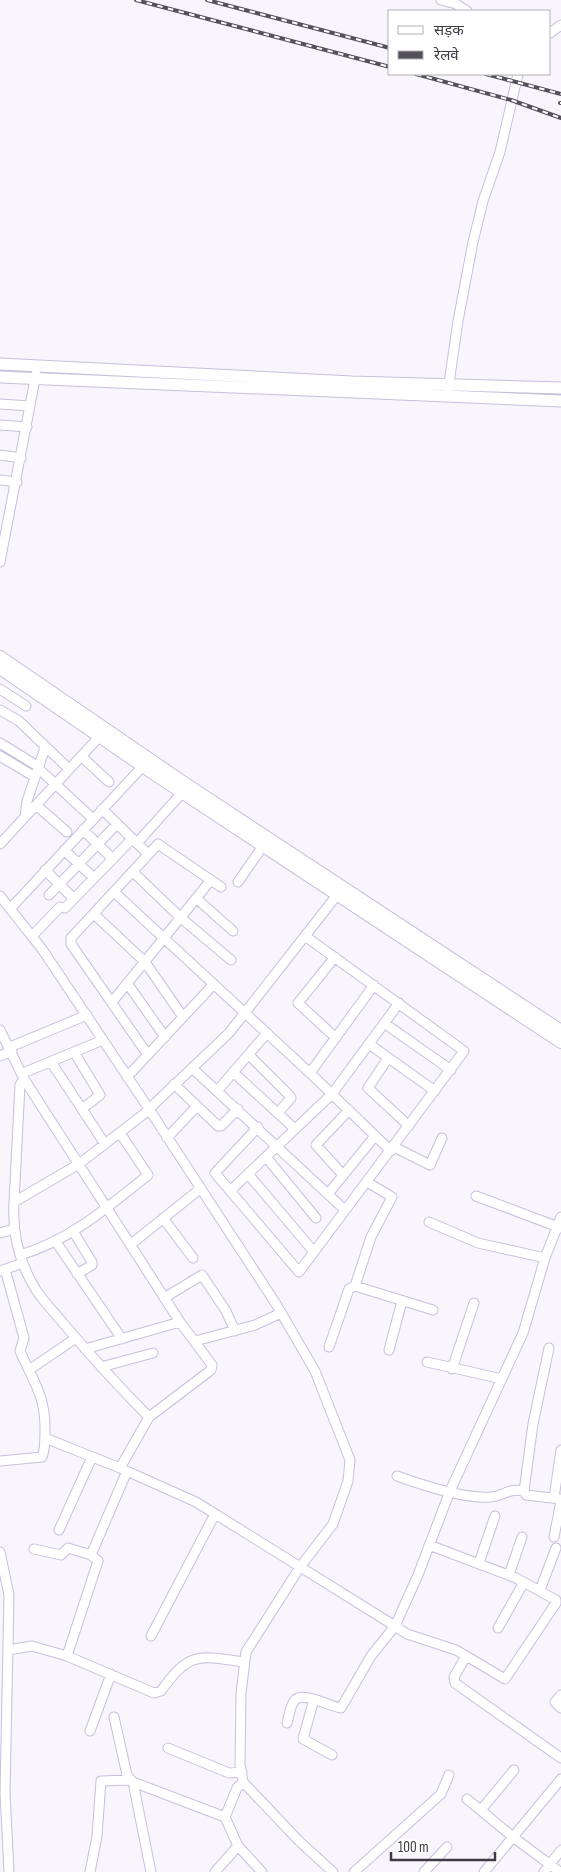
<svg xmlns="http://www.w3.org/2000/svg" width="561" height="1872" font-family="'Sofia Sans Condensed','Noto Sans Devanagari',sans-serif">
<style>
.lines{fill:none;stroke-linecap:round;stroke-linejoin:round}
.minor-casing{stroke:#c8bfdc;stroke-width:11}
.major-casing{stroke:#c8bfdc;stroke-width:13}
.highway-casing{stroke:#c8bfdc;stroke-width:14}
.minor{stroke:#fff;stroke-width:9}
.major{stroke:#fff;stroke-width:11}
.highway{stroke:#fff;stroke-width:12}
.rail-casing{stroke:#54505c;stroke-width:4}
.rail{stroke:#fff;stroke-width:2;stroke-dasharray:5.5;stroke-linecap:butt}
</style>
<rect width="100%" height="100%" fill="#f8f6fc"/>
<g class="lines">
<g class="minor-casing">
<path id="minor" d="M 441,0 L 456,4 L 467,11
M 550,33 L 561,25
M 448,390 L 458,321 L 473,242 L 483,201 L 500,152 L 518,74
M 0,404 L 30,406
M 0,425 L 27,427
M 0,455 L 21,458
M 0,480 L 17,482
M 0,562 L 36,374
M 0,689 L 26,706
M 0,710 L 19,721 L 69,769
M 0,743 L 39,767
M 0,756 L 35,777
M 81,756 L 109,782
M 38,768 L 93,819
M 36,805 L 67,832
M 102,809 L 148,854
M 25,817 L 27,801 L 45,748
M 83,830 L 113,859
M 137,843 L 182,793
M 0,844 L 100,736
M 64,850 L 94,878
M 45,870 L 74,899
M 133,872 L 181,918 L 231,960
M 238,882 L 263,846
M 114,892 L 310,1073 L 391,1151
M 49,895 L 117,824
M 0,896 L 42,949 L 149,1109
M 197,899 L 233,931
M 65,908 L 132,839
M 10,909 L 143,766
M 94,914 L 145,962 L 183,1017
M 32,936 L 60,907
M 335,957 L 298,1003 L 336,1038
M 127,983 L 165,1037
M 112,1002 L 211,880
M 384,1023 L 451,1070
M 0,1030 L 24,1079 L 180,1322 L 212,1365 L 211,1370 L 149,1417
M 369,1044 L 435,1091
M 10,1047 L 87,1015
M 74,1052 L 100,1095 L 82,1109
M 148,1055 L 71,944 L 71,938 L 158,844 L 221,887
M 249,1055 L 290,1096 L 291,1098 L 278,1113
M 0,1056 L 12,1051
M 388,1058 L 368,1088 L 409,1126
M 51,1062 L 105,1144
M 192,1068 L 345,1210
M 23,1073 L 103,1040
M 234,1073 L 295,1129
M 310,1073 L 374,985
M 127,1077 L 214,984
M 174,1084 L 218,1126 L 221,1126 L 238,1109
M 217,1091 L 267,1033
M 258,1127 L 215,1173 L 299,1272 L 464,1051 L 305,936
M 167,1138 L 197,1106
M 394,1147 L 430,1165 L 442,1138
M 266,1157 L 316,1218
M 248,1174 L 314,1252
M 343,1175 L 316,1145 L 349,1110
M 367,1182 L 392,1197 L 371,1237 L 355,1286 L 433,1310
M 230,1191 L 332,1094 L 399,1003
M 328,1194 L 375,1136
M 476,1196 L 561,1228
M 14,1202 L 20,1085 L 24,1079
M 163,1218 L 193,1258
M 429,1222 L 478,1243 L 545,1258
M 73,1231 L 92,1262 L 92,1265 L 77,1274
M 0,1233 L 14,1229
M 56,1242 L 122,1339
M 130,1245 L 200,1189
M 20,1255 C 69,1241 108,1207 148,1175 L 120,1133
M 0,1271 L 23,1263
M 164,1298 L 202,1275 L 226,1311 L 235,1331
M 195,1341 L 255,1325 L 281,1313
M 329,1347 L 349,1289 L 355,1286
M 549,1348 L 533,1424 L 524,1491 L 526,1495 L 561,1499
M 85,1349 L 180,1322
M 389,1350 L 402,1301
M 427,1362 L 502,1379
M 101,1367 L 153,1353
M 452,1369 L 474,1303
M 29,1370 L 76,1338
M 45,1438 L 120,1468 L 196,1502 L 395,1626 L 418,1575 L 450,1491 L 523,1333 L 545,1258 L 561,1217
M 0,1461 L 42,1457 C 45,1450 45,1441 45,1433 C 46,1396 34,1383 20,1351 L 24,1338 L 5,1269
M 120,1468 L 149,1417 C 119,1387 91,1356 63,1323 C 54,1312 44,1302 36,1290 C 20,1264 12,1233 14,1202 L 79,1164 L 149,1110
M 397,1476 C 422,1485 465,1499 491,1497 C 505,1496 506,1488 524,1491
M 554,1498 L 561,1450
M 59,1530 L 92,1457
M 554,1537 L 561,1501
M 34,1549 L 61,1555 L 68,1548 L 91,1555
M 0,1552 L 9,1595 L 5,1793 L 9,1872
M 479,1563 L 495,1516
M 509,1575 L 522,1537
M 540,1590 L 556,1548
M 498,1628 L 524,1582
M 151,1636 L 215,1514
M 8,1650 L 32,1646 L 67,1656 L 154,1693 L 161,1691 C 189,1652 197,1655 244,1662
M 67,1656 L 98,1561 L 91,1555 L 127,1471
M 466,1656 L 454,1677 L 455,1683 L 561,1758
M 561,1695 L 555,1702 L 561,1708
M 314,1699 L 303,1739 L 332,1755
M 114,1717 L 127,1775 L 133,1782 L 225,1817 L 237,1788 L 243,1782
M 287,1723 C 289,1717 290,1705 295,1700 C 303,1691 331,1707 341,1708 L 371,1656 L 395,1626 L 407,1634 L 456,1650 L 505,1679 L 556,1603 L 556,1600 L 516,1578 L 429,1545
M 90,1731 L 111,1674
M 168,1748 L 229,1773 L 242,1772
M 133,1782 L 151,1872
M 467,1799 L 513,1837 L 484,1872
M 481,1810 L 514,1770
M 225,1817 L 238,1846 L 262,1872
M 90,1872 L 97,1836 L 101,1781 L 130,1780
M 215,1872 L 238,1846
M 333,1872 L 299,1841 L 243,1782 L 240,1765 L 241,1693 L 246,1652 L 300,1567 L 333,1524 L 348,1481 L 350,1460 L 315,1371 L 276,1304 L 149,1109 L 229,1033 L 337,895
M 354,1872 L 441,1794 L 449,1775
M 424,1872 L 447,1847
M 544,1872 L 561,1850
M 560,1872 L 513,1837 L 561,1779"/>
</g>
<g class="major-casing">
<path id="major" d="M 0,364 L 352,382 L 561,388
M 0,377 L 561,401"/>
</g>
<g class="highway-casing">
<path id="highway" d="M 0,657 L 187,785 L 561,1031
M 0,668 L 156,775 L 561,1042"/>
</g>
<use href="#minor" class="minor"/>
<use href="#major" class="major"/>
<use href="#highway" class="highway"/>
<g class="rail-casing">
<path id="rail" d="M 136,0 L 390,67
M 207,0 L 390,48
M 416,74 L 511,100 L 561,118
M 486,74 L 561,94
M 560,103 L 561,103"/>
</g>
<use href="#rail" class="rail"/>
</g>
<rect x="388" y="10" width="162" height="65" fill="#ffffff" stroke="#b2b0b5"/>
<rect x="398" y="26" width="25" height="8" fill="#ffffff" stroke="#b2b0b5"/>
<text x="434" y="35" font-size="15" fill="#3e3a46">सड़क</text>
<rect x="398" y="51" width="25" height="8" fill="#54505c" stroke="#b2b0b5"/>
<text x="434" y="60" font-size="15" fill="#3e3a46">रेलवे</text>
<path d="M391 1852v8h104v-8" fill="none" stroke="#3e3a46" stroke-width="2.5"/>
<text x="398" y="1852" font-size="15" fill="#3e3a46" stroke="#ffffff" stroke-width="4" paint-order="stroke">100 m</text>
</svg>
